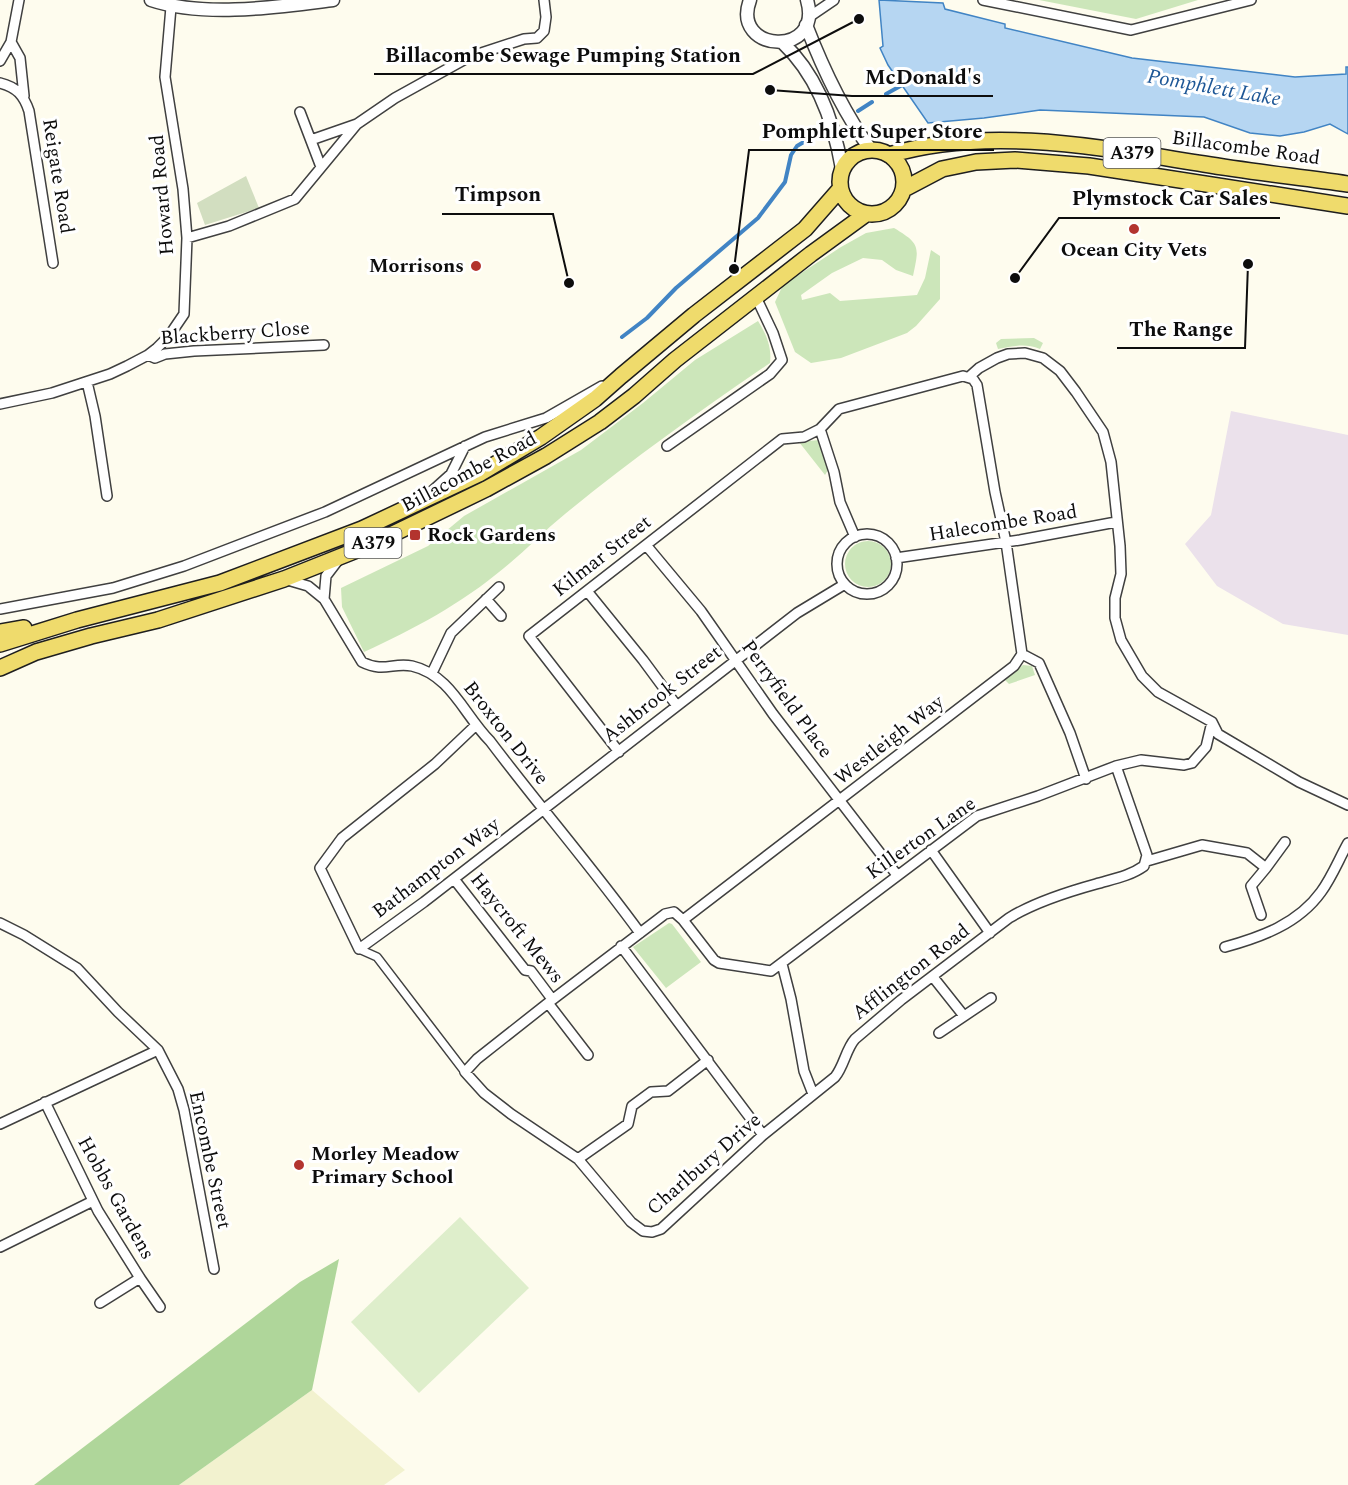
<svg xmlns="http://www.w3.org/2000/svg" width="1348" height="1485" font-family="Spectral,serif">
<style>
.industrial{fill:#ebe1eb}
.farmland{fill:#f2f2cf}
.green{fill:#cce6ba}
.forest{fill:#afd69a}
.cemetery{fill:#d2dec0}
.pitch{fill:#deeecb}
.water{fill:#b6d6f2;stroke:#4184c4;stroke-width:1.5}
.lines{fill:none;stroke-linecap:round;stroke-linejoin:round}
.stream{stroke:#4184c4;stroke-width:4}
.pedestrian-casing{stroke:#404040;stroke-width:10}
.minor-casing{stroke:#404040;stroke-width:12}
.tertiary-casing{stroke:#404040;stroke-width:15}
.primary-casing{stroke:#1e1e1e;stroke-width:18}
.pedestrian{stroke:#fff;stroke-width:7}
.minor{stroke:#fff;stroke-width:9}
.tertiary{stroke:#fff;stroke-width:12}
.primary{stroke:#efdb6c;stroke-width:15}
.poi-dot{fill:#b3342e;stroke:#fff;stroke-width:2}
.labels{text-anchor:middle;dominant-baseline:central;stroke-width:6;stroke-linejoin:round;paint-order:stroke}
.shield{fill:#fff;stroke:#565656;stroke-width:1.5}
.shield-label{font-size:18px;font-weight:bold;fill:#0d0d0d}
.street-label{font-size:20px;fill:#0d0d0d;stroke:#fff}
.poi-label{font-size:20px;font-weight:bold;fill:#0d0d0d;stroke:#fff;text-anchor:start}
.water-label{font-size:21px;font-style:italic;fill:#1e5796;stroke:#fff}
.leader{fill:none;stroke:#0d0d0d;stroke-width:2}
.callout-dot{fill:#0d0d0d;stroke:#fff;stroke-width:2}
.callout-label{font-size:21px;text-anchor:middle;font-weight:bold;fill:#0d0d0d;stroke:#fff;stroke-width:6;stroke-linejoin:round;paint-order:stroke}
</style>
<rect width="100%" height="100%" fill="#fefcee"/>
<path class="industrial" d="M 1231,411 L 1348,435 L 1348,635 L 1283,624 L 1217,586 L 1185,544 L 1211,515 Z"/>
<path class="farmland" d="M 312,1390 L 405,1470 L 384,1485 L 179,1485 Z"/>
<path class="green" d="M 1039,0 L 1198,0 L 1136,19 Z
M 894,228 C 921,244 919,247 913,276 L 896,270 L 882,260 L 863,258 L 832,273 L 801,295 L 802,300 L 830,293 L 840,301 L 917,295 L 925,278 L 931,250 L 940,256 L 940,299 L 916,326 L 907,333 L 841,358 L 811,363 L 795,352 L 775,302 L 783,285 L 841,247 L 866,233 Z
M 758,321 C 766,334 772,347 770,363 C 700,411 631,460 565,514 C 544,531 525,551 504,568 C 461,604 414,629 364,652 L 342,607 L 341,588 L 428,546 L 464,516 L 581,450 L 643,403 L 695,360 Z
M 1034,338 L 1043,343 L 1040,349 C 1025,343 1014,346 998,349 L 996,343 L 1001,339 Z
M 819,440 L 822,442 L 828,470 L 825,475 L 799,442 Z
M845 564a23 23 0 1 1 46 0a23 23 0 1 1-46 0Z
M 1023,665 L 1032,666 L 1035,675 L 1009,684 L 1005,680 Z
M 669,923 L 672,924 L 701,962 L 666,988 L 633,947 Z"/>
<path class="forest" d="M 339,1259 L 312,1390 L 179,1485 L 34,1485 L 300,1282 Z"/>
<path class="cemetery" d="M 246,176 L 259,208 L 205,225 L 197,203 Z"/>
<path class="pitch" d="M 460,1217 L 529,1288 L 419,1393 L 351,1322 Z"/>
<path class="water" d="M 879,0 L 943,3 L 945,9 L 1005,24 L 1005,28 L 1132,58 L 1295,77 L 1346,74 L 1346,67 L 1348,67 L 1348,134 L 1330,124 L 1304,132 L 1280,136 L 1250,133 L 1204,117 L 1040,110 L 984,118 L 928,123 L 888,65 L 880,48 L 883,46 Z"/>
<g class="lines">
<path class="stream" d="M 886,94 L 904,84
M 858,111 L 872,102
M 622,337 L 647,318 L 676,288 L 758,218 L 785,182 L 791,155 L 797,146 L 824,130"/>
<g class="pedestrian-casing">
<path id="pedestrian" d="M 359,949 L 377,957 L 465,1072"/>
</g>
<g class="minor-casing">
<path id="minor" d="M 983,0 L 1131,30 L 1251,0
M 809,17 L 834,0
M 11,42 L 20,58 L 24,96
M 0,61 L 11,42 L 19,0
M 0,83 C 17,87 24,96 29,111 L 53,263
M 300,112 L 321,167
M 311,140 L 357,124
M 187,238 L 229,226 L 295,199 L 357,124 L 395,98 L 469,57 L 524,39 L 537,38 L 544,31 L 546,17 L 544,0
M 148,355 L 155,358 L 165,354 L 194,351 L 324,345
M 970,376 L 979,368 L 997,358 L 1008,354 L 1025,353 L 1043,358 L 1060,371 L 1076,392 L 1103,432 L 1111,462 L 1120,546 L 1121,574 L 1115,598 L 1115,618 L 1121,640 L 1142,676 L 1158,692 L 1212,722 L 1218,734 L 1299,782 L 1348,805
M 87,382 L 95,416 L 107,496
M 0,404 L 52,393 L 110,374 L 127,366 L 148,355 L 157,348 L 169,336 L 184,314 L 187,238 L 183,189 L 165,77 L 171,7
M 820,429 L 834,472 L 840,502 L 855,537
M 667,446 L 770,374 L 782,360 L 773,333 L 756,297
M 431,492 L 451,474 L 465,446
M837 564a30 30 0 1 1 60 0a30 30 0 1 1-60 0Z
M 646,545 L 701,611 L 773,714 L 897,875
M 896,558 L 1020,540 L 1116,522
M 284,579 L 308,586 L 324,599 L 362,662 C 384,673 393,662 412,666 C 451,675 464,715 490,741 C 539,806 592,867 640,933
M 587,591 L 643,660 L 677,706
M 324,599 L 326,576 L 339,559
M 486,599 L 501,616
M 0,609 L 113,588 L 184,566 L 325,512 L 485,437 L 546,418 L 602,386
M 1022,654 L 1039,663 L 1070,733 L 1086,779
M 432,673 L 451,633 L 499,587
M 475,726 L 435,764 L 342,838 L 320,868 L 359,949 L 424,902 L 797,613 L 845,584
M 619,752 L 529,636 L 782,439 L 804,437 L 820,429 L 839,409 L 963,376 L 973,379 L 977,385 L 995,492 L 1006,542 L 1022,654 L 1014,666 L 683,920
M 1116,766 L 1147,855 L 1144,866 C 1130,876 1113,879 1096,884 C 1067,892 1035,902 1009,918 L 901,1000 L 855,1039 C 846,1049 844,1066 835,1077 L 763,1135 L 661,1229 L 652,1232 L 643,1231 L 631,1222 L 578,1159 L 511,1114 L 484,1093 L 465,1072 L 477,1059 L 548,1003 L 665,914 L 674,912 L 683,920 L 714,960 L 719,963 L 771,971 L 977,816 L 1038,796 L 1116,766 L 1141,760 L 1184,765 L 1192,763 L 1206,747 L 1212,722
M 931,850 L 990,933
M 1147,861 L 1202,845 L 1247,853 L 1266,868 L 1285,842
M 454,879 L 525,970 L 531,971 L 552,999
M 1261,915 L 1251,886 L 1266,868
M 0,923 L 24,935 L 77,968 L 118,1012 L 158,1050 L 178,1089 L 184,1110 L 214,1269
M 621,946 L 763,1135
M 1225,947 C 1261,937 1298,924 1321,892 C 1332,877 1339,859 1348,843
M 782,964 L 791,999 L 804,1071 L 813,1094
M 933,977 L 964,1016
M 548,1003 L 588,1055
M 939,1033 L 991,998
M 45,1102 L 98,1211 L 140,1278 L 160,1307
M 0,1124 L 158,1050
M 578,1159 L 628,1124 L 632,1106 L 651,1092 L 668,1091 L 708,1060
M 0,1247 L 93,1201
M 100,1303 L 140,1278"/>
</g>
<g class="tertiary-casing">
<path id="tertiary" d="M 151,0 C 205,18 277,7 333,0
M 750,0 C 730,53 824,58 807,0
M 806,25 C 823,69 843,112 871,150
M 783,43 C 818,76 834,122 842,169"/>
</g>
<g class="primary-casing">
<path id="primary" d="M840 182a32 32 0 1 1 64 0a32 32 0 1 1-64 0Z
M 889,155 C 990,125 1102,148 1204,164 C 1252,172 1300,177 1348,184
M 904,189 L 942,169 L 976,162 L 1015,160 L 1089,166 L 1348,206
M 0,632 L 24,628
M 0,644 L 77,620 L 220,583 L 362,529 L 479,474 L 541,437 L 595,399 L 621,376 L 694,315 L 805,229 L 840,189
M 0,668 L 36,652 L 91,636 L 158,620 L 284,579 L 372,544 L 486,489 L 546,456 L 600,422 L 634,396 L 675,360 L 811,254 L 866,214"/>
</g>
<use href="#pedestrian" class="pedestrian"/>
<use href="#minor" class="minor"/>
<use href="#tertiary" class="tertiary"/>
<use href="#primary" class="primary"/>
</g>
<g class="poi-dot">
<circle cx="1134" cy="229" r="6"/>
<circle cx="476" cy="266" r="6"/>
<rect x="409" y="529" width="12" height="12" rx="3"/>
<circle cx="299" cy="1165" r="6"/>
</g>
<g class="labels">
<g class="shield">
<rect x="1103.5" y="138" width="57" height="30" rx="4.5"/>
<rect x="344.5" y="528" width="57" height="30" rx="4.5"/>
</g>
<g class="shield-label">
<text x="1132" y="153">A379</text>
<text x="373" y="543">A379</text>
</g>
<g class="street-label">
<text transform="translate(1246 148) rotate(8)">Billacombe Road</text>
<text transform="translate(58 176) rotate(81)">Reigate Road</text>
<text transform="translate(162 195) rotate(-95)">Howard Road</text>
<text transform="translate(235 333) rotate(-4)">Blackberry Close</text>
<text transform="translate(469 472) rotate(-28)">Billacombe Road</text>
<text transform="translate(1003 523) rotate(-9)">Halecombe Road</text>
<text transform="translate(602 556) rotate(-38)">Kilmar Street</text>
<text transform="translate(662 694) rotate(-38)">Ashbrook Street</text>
<text transform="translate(787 699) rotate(54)">Perryfield Place</text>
<text transform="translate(506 733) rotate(52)">Broxton Drive</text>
<text transform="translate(889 740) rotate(-38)">Westleigh Way</text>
<text transform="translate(921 838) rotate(-35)">Killerton Lane</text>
<text transform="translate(436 868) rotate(-37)">Bathampton Way</text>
<text transform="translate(517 928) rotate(51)">Haycroft Mews</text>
<text transform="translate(911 972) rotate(-38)">Afflington Road</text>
<text transform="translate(210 1160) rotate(78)">Encombe Street</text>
<text transform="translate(704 1164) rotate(-41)">Charlbury Drive</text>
<text transform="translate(116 1198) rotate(61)">Hobbs Gardens</text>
</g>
<g class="poi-label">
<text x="1134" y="250" text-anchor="middle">Ocean City Vets</text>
<text x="464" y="266" text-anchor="end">Morrisons</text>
<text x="427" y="535">Rock Gardens</text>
<text x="311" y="1154">Morley Meadow<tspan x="311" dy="23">Primary School</tspan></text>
</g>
<g class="water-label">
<text transform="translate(1214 88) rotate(10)">Pomphlett Lake</text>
</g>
</g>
<path class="leader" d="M859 19L753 74H374M770 90L852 96H993M734 269L749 150H994M569 283L553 214H442M1015 278L1059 218H1280M1248 264L1245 348H1117"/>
<g class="callout-dot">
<circle cx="859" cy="19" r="6"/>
<circle cx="770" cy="90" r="6"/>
<circle cx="734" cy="269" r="6"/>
<circle cx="569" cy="283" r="6"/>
<circle cx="1015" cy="278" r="6"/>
<circle cx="1248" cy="264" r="6"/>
</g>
<g class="callout-label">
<text x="563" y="62">Billacombe Sewage Pumping Station</text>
<text x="923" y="84">McDonald's</text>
<text x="872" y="138">Pomphlett Super Store</text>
<text x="498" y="201">Timpson</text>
<text x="1170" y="205">Plymstock Car Sales</text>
<text x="1181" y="336">The Range</text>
</g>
</svg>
